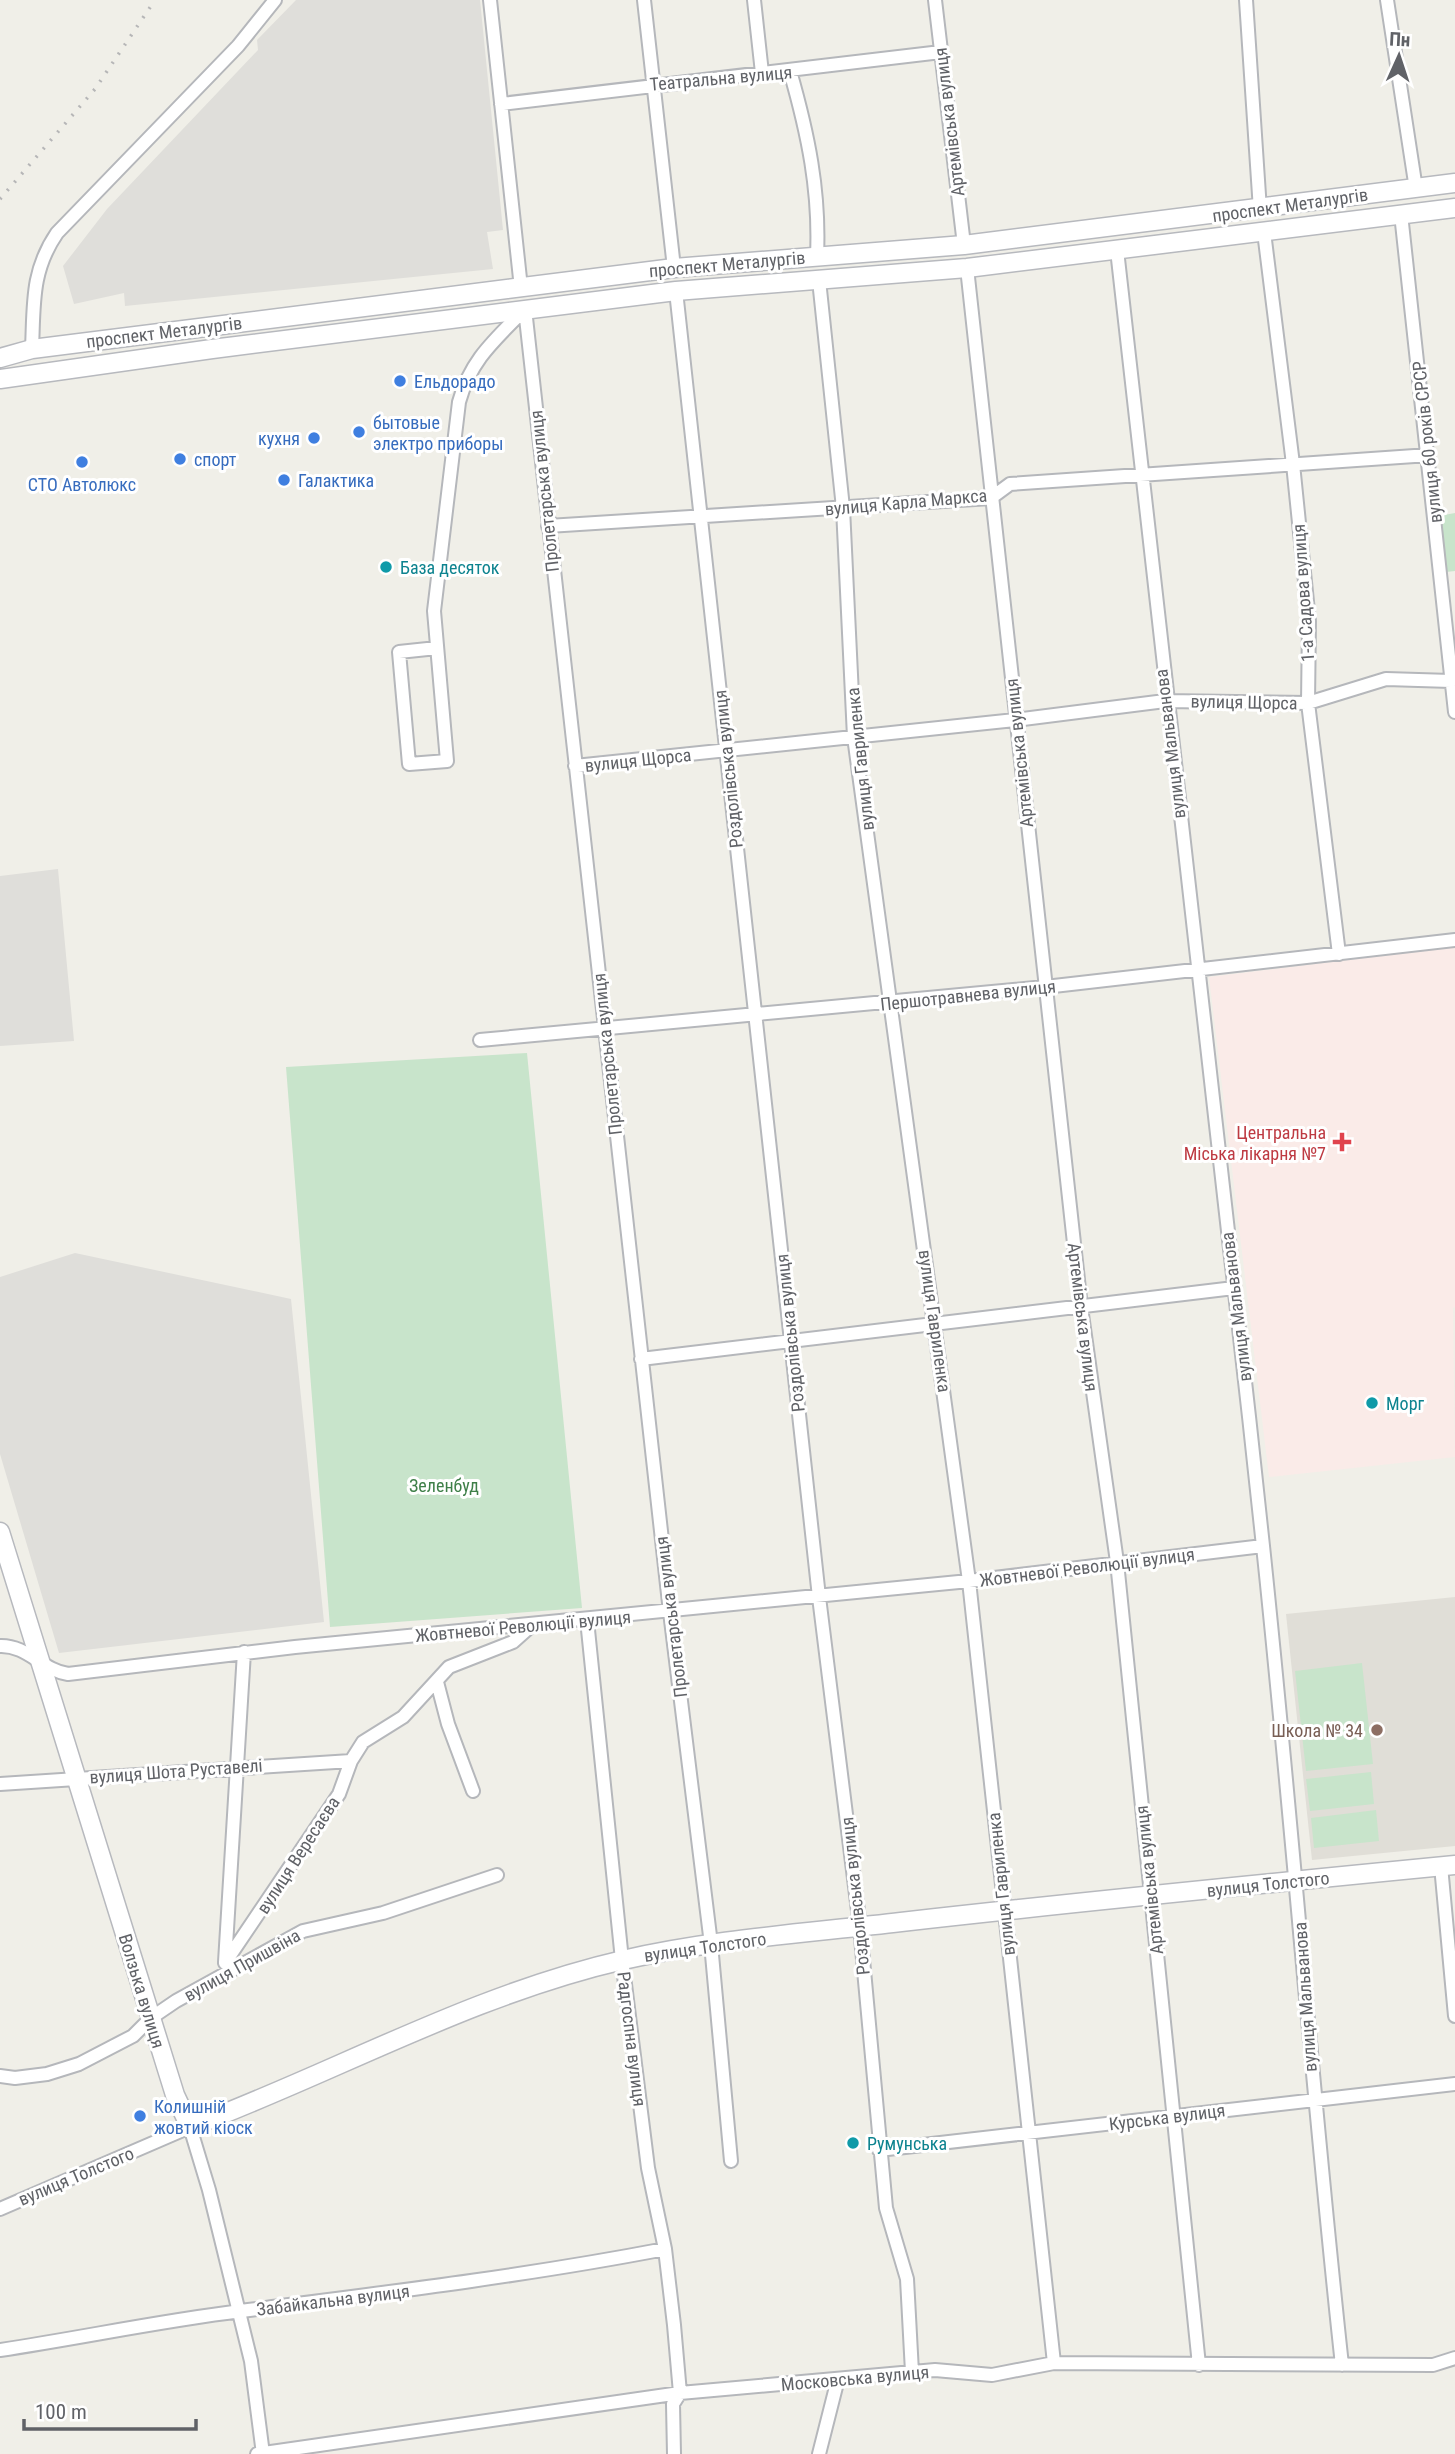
<svg xmlns="http://www.w3.org/2000/svg" width="1455" height="2454" font-family="'Roboto Condensed',sans-serif">
<style>
.industrial{fill:#dfdeda}
.education{fill:#e0ded7}
.medical{fill:#faebe8}
.green{fill:#c8e4cb}
.lines{fill:none;stroke-linecap:round;stroke-linejoin:round}
.street-casing{stroke:#b5b7bb;stroke-width:16}
.secondary-casing{stroke:#b7b9be;stroke-width:21}
.street{stroke:#fff;stroke-width:12}
.secondary{stroke:#fff;stroke-width:18}
.rail{stroke:#b6b6b7;stroke-width:3.5;stroke-dasharray:2 9;stroke-linecap:butt}
.shop-dot{fill:#3f7fe0;stroke:#fff;stroke-width:2.5}
.culture-dot{fill:#0f9aa8;stroke:#fff;stroke-width:2.5}
.health-dot{fill:#e0444e;stroke:#fff;stroke-width:2.5}
.education-dot{fill:#8d6e63;stroke:#fff;stroke-width:2.5}
.labels{text-anchor:middle;dominant-baseline:central;stroke-width:6;stroke-linejoin:round;paint-order:stroke}
.street-label{font-size:18px;fill:#606267;stroke:#fff}
.shop-label{font-size:18px;fill:#366cbe;stroke:#fff;text-anchor:start}
.culture-label{font-size:18px;fill:#0d838f;stroke:#fff;text-anchor:start}
.health-label{font-size:18px;fill:#be3a42;stroke:#fff;text-anchor:end}
.park-label{font-size:18px;fill:#3e7f48;stroke:#fff}
.education-label{font-size:18px;fill:#785e54;stroke:#fff;text-anchor:end}
</style>
<rect width="100%" height="100%" fill="#f0efe8"/>
<path class="industrial" d="M 296,0 L 480,0 L 503,230 L 487,232 L 493,269 L 125,306 L 124,293 L 74,304 L 63,266 L 107,209 L 258,50 L 257,40 Z
M 58,869 L 74,1041 L 0,1046 L 0,876 Z
M 75,1253 L 291,1299 L 324,1622 L 59,1653 L 0,1454 L 0,1277 Z"/>
<path class="education" d="M 1455,1597 L 1455,1846 L 1312,1860 L 1286,1614 Z"/>
<path class="medical" d="M 1455,947 L 1455,1307 L 1453,1308 L 1455,1457 L 1269,1477 L 1209,977 Z"/>
<path class="green" d="M 1455,513 L 1455,571 L 1446,572 L 1440,522 L 1444,515 Z
M 527,1053 L 582,1608 L 330,1627 L 286,1067 Z
M 1362,1663 L 1373,1764 L 1306,1771 L 1295,1671 Z
M 1371,1772 L 1374,1804 L 1310,1811 L 1306,1779 Z
M 1376,1810 L 1379,1841 L 1314,1848 L 1311,1818 Z"/>
<g class="lines">
<g class="street-casing">
<path id="street" d="M 490,0 L 521,288
M 644,0 L 674,268
M 754,0 L 762,73
M 935,0 L 964,245
M 1246,0 L 1260,210
M 1387,0 L 1416,189
M 790,71 C 808,134 820,191 817,256
M 501,104 L 941,52
M 1401,214 L 1455,712
M 1264,232 L 1293,464 L 1309,621 L 1308,703 L 1339,954
M 1117,250 C 1163,683 1217,1114 1263,1546 C 1292,1819 1312,2092 1342,2365
M 967,268 L 1081,1307 L 1117,1562 L 1199,2365
M 819,280 L 843,508 L 854,737 L 969,1581 L 1054,2363
M 676,291 L 819,1597 L 860,1927 L 886,2208 L 907,2279 L 912,2372
M 32,349 C 34,304 31,271 57,233 L 238,46 L 275,0
M 548,526 L 991,498 L 1010,484 L 1429,455
M 437,648 L 399,652 L 409,764 L 447,761 L 434,611 L 459,402 C 471,359 495,340 525,309 L 670,1612 L 711,1944 L 731,2161
M 575,766 L 1015,720 L 1165,701 L 1308,703 L 1386,679 L 1451,681
M 480,1040 L 1045,987 L 1455,940
M 641,1359 L 1234,1288
M 587,1620 L 622,1960 L 648,2168 L 665,2249 L 674,2325 L 680,2393 L 673,2404 L 674,2454
M 0,1646 C 27,1645 42,1670 68,1674 L 295,1647 L 969,1581 L 1263,1546
M 437,1682 L 448,1724 L 473,1791
M 0,1784 L 351,1761
M 1441,1866 L 1455,2016
M 225,1962 L 244,1652
M 225,1963 L 339,1794 L 351,1761 L 363,1742 L 403,1717 L 449,1667 L 513,1642 L 532,1625
M 0,2076 L 15,2078 L 47,2074 L 79,2064 L 133,2036 L 151,2018 L 176,2001 L 303,1931 L 383,1913 L 497,1875
M 879,2150 L 1455,2084
M 0,2209 L 190,2127 L 209,2190 L 251,2361 L 263,2454
M 0,2350 C 80,2338 160,2321 241,2311 C 383,2293 525,2276 665,2249
M 257,2454 L 680,2393 L 935,2370 L 992,2375 L 1054,2363 L 1433,2365 L 1455,2358
M 819,2454 L 838,2379"/>
</g>
<g class="secondary-casing">
<path id="secondary" d="M 0,358 L 32,349 L 674,268 L 964,245 L 1455,183
M 0,379 L 212,349 L 676,291 L 967,268 L 1455,208
M 0,1532 L 175,2095 L 190,2127 C 334,2073 471,1995 623,1960 C 714,1939 809,1933 901,1922 C 1086,1901 1270,1883 1455,1865"/>
</g>
<use href="#street" class="street"/>
<use href="#secondary" class="secondary"/>
<path class="rail" d="M 0,199 L 95,89 L 155,0"/>
</g>
<g class="shop-dot">
<circle cx="400" cy="381" r="7"/>
<circle cx="359" cy="432" r="7"/>
<circle cx="314" cy="438" r="7"/>
<circle cx="180" cy="459" r="7"/>
<circle cx="82" cy="462" r="7"/>
<circle cx="284" cy="480" r="7"/>
<circle cx="140" cy="2116" r="7"/>
</g>
<g class="culture-dot">
<circle cx="386" cy="567" r="7"/>
<circle cx="1372" cy="1403" r="7"/>
<circle cx="853" cy="2143" r="7"/>
</g>
<path class="health-dot" d="M1338.5 1131.5h7v7h7v7h-7v7h-7v-7h-7v-7h7z"/>
<circle class="education-dot" cx="1377" cy="1730" r="7"/>
<g class="labels">
<g class="street-label">
<text transform="translate(721 78) rotate(-5)">Театральна вулиця</text>
<text transform="translate(949 122) rotate(-97)">Артемівська вулиця</text>
<text transform="translate(1290 205) rotate(-8)">проспект Металургів</text>
<text transform="translate(727 264) rotate(-5)">проспект Металургів</text>
<text transform="translate(164 332) rotate(-7)">проспект Металургів</text>
<text transform="translate(1427 442) rotate(-96)">вулиця 60 років СРСР</text>
<text transform="translate(544 491) rotate(-96)">Пролетарська вулиця</text>
<text transform="translate(906 502) rotate(-5)">вулиця Карла Маркса</text>
<text transform="translate(1303 593) rotate(-94)">1-а Садова вулиця</text>
<text transform="translate(1244 702) rotate(1)">вулиця Щорса</text>
<text transform="translate(1170 744) rotate(-97)">вулиця Мальванова</text>
<text transform="translate(1019 753) rotate(-96)">Артемівська вулиця</text>
<text transform="translate(860 759) rotate(-96)">вулиця Гавриленка</text>
<text transform="translate(638 760) rotate(-6)">вулиця Щорса</text>
<text transform="translate(728 769) rotate(-96)">Роздолівська вулиця</text>
<text transform="translate(968 995) rotate(-6)">Першотравнева вулиця</text>
<text transform="translate(607 1054) rotate(-96)">Пролетарська вулиця</text>
<text transform="translate(1236 1307) rotate(-97)">вулиця Мальванова</text>
<text transform="translate(1083 1317) rotate(83)">Артемівська вулиця</text>
<text transform="translate(935 1321) rotate(82)">вулиця Гавриленка</text>
<text transform="translate(790 1333) rotate(-96)">Роздолівська вулиця</text>
<text transform="translate(1087 1567) rotate(-7)">Жовтневої Революції вулиця</text>
<text transform="translate(671 1617) rotate(-97)">Пролетарська вулиця</text>
<text transform="translate(523 1626) rotate(-5)">Жовтневої Революції вулиця</text>
<text transform="translate(176 1771) rotate(-4)">вулиця Шота Руставелі</text>
<text transform="translate(298 1855) rotate(-57)">вулиця Вересаєва</text>
<text transform="translate(1149 1880) rotate(-96)">Артемівська вулиця</text>
<text transform="translate(1001 1884) rotate(-96)">вулиця Гавриленка</text>
<text transform="translate(1268 1884) rotate(-6)">вулиця Толстого</text>
<text transform="translate(855 1896) rotate(-96)">Роздолівська вулиця</text>
<text transform="translate(705 1947) rotate(-8)">вулиця Толстого</text>
<text transform="translate(242 1965) rotate(-29)">вулиця Пришвіна</text>
<text transform="translate(142 1991) rotate(73)">Волзька вулиця</text>
<text transform="translate(1305 1997) rotate(-94)">вулиця Мальванова</text>
<text transform="translate(632 2039) rotate(83)">Радгоспна вулиця</text>
<text transform="translate(1167 2117) rotate(-7)">Курська вулиця</text>
<text transform="translate(76 2176) rotate(-23)">вулиця Толстого</text>
<text transform="translate(333 2300) rotate(-7)">Забайкальна вулиця</text>
<text transform="translate(855 2378) rotate(-5)">Московська вулиця</text>
</g>
<g class="shop-label">
<text x="414" y="381">Ельдорадо</text>
<text x="373" y="422">бытовые<tspan x="373" dy="21">электро приборы</tspan></text>
<text x="300" y="438" text-anchor="end">кухня</text>
<text x="194" y="459">спорт</text>
<text x="298" y="480">Галактика</text>
<text x="82" y="484" text-anchor="middle">СТО Автолюкс</text>
<text x="154" y="2106">Колишній<tspan x="154" dy="21">жовтий кіоск</tspan></text>
</g>
<g class="culture-label">
<text x="400" y="567">База десяток</text>
<text x="1386" y="1403">Морг</text>
<text x="867" y="2143">Румунська</text>
</g>
<g class="health-label">
<text x="1326" y="1132">Центральна<tspan x="1326" dy="21">Міська лікарня №7</tspan></text>
</g>
<g class="park-label">
<text x="444" y="1485">Зеленбуд</text>
</g>
<g class="education-label">
<text x="1363" y="1730">Школа № 34</text>
</g>
</g>
<g transform="translate(1399 56) rotate(3)" stroke="#ffffff" stroke-width="5" paint-order="stroke">
<path d="M0-5L12 26L0 18L-12 26Z" fill="#606267"/>
<text y="-10" font-size="19" font-weight="bold" text-anchor="middle" fill="#606267">Пн</text>
</g>
<path d="M24 2419v10h172v-10" fill="none" stroke="#606267" stroke-width="3.5"/>
<text x="35" y="2419" font-size="21" fill="#606267" stroke="#ffffff" stroke-width="5" paint-order="stroke">100 m</text>
</svg>
